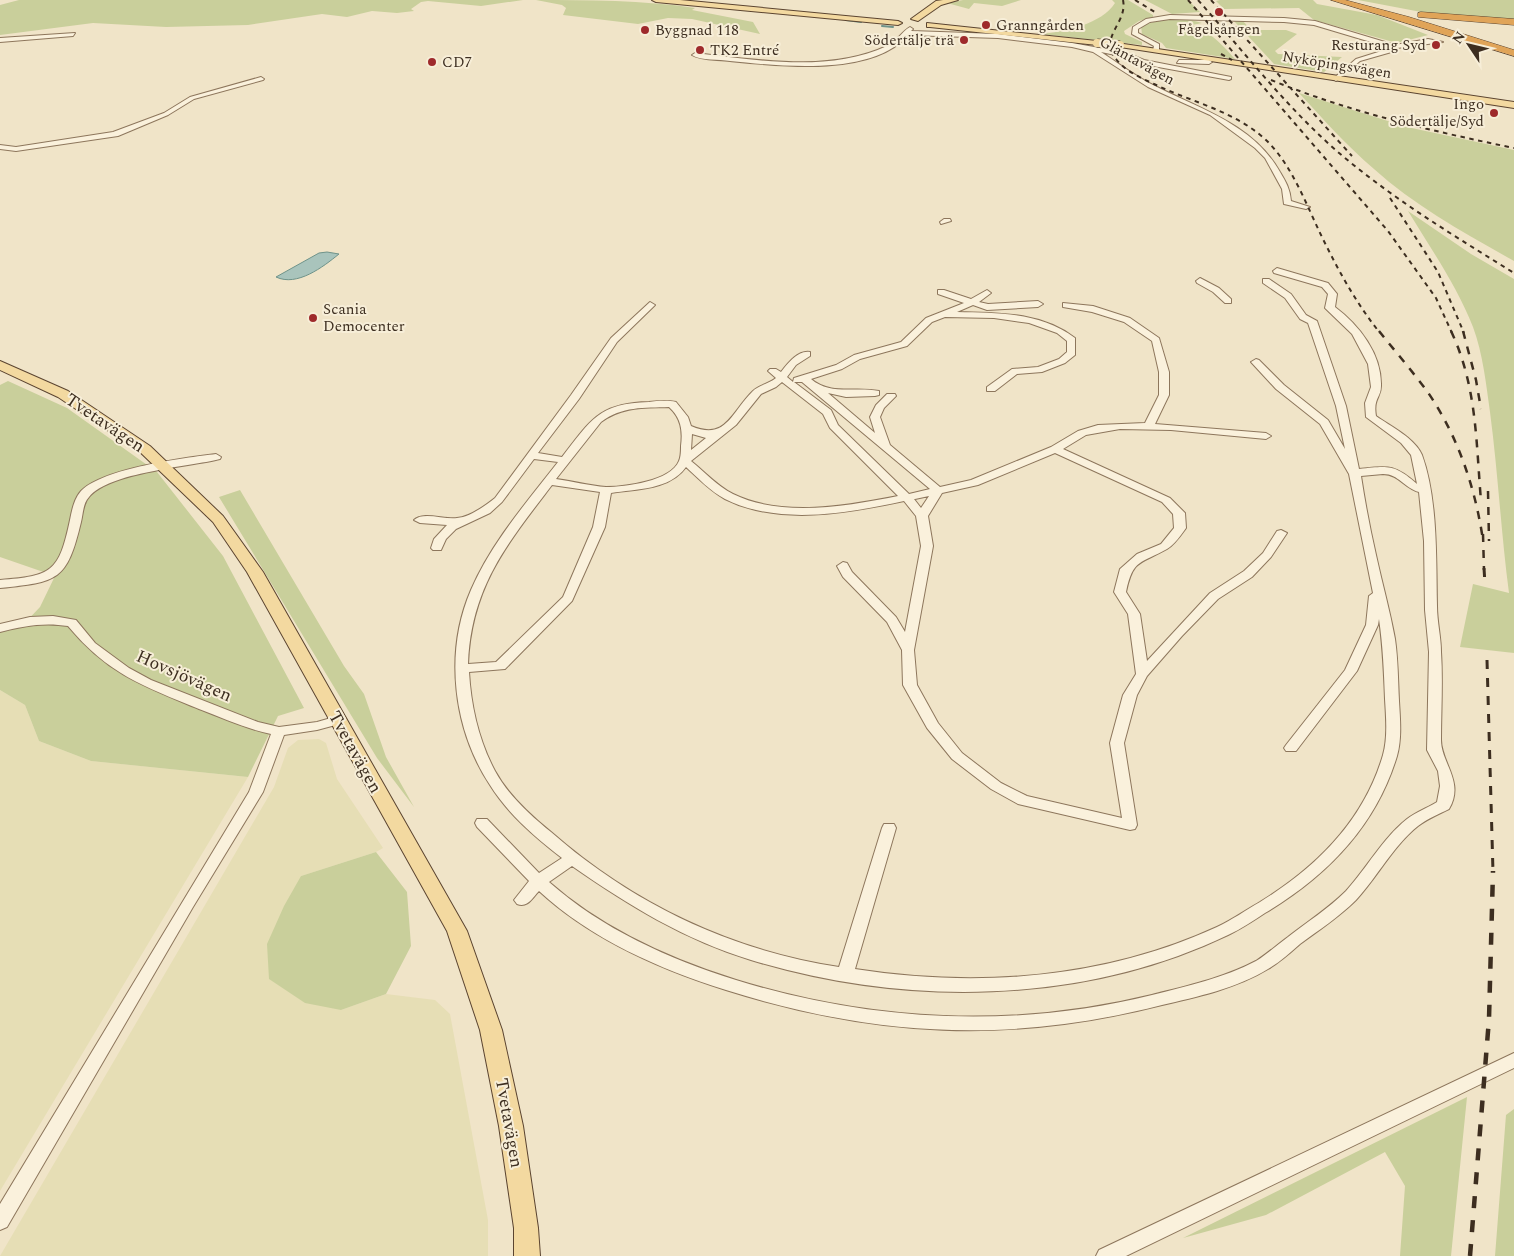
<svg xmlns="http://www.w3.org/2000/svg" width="1514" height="1256" font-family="Spectral,serif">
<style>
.farmland{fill:#e6deb5}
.green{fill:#c9cf9b}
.water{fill:#a9c4bc;stroke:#6f938a}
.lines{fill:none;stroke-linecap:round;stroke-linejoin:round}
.stream{stroke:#6f938a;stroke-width:2}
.minor-casing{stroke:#8d765c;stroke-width:2}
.major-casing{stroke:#5b4430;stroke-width:2}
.highway-casing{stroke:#5b4430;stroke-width:1}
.minor{fill:#faf1dc;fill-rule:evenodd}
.major{fill:#f3d9a0;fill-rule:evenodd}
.highway{fill:#e0a458;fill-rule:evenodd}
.rail-far3{stroke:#3d2e20;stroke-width:2;stroke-dasharray:4.5 4.5;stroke-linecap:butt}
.rail-far2{stroke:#3d2e20;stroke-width:2.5;stroke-dasharray:8 8;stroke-linecap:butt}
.rail-far1{stroke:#3d2e20;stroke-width:3;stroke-dasharray:9 9;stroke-linecap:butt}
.rail{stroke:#3d2e20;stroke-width:4.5;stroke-dasharray:12 12;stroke-linecap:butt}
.major-bridge-casing{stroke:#5b4430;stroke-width:9;stroke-linecap:butt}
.major-bridge{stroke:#f3d9a0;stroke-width:8}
.poi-dot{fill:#9e2a2b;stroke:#f7eed8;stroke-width:2}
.labels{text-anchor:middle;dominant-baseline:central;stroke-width:4;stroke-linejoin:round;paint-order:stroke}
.far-poi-label{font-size:15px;fill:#3d2e20;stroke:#f7eed8;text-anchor:start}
.far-street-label{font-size:15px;fill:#3d2e20;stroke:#f7eed8}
.street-label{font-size:18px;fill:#3d2e20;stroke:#f7eed8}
</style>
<rect width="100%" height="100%" fill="#f0e4c8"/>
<path class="farmland" d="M 0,690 L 25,705 L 39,741 L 91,761 L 248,777 L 0,1191 Z
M 319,739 L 326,743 L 337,779 L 383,848 L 376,852 L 301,876 L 341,1010 L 386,994 L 435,1000 L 450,1014 L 488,1220 L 488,1256 L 0,1256 L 274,787 L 288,748 L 298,740 Z"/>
<path class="green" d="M 19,0 L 523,0 L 481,6 L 428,1 L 421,2 L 411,9 L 414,11 L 397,13 L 372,11 L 347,17 L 322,14 L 248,25 L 166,27 L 93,23 L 0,35 L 0,5 Z
M 536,0 C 589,0 642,0 695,8 L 692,10 L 753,22 L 760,34 L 692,19 L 668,18 L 638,24 L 563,15 L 566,8 L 562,5 Z
M 963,0 L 1021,0 L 1002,6 L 974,3 L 969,9 L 947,3 Z
M 1112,0 L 1128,0 L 1153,15 L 1153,17 L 1139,21 L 1124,31 L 1125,34 L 1142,42 L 1142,45 L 1040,34 C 1064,32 1102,24 1115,3 Z
M 1145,0 L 1188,0 L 1200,12 L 1172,14 Z
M 1220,0 L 1313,0 L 1317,4 L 1377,15 L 1428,35 L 1397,43 L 1314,20 L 1299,8 L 1224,9 L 1216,1 Z
M 1358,0 L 1514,0 L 1514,21 L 1437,15 Z
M 1163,19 L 1191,20 L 1202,23 L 1192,25 C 1212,34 1220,42 1235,59 L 1166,48 L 1162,43 L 1142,34 L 1141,26 Z
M 1234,21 L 1243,21 L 1251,30 L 1286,30 L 1297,34 L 1275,51 L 1278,54 L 1342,57 L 1324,72 L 1274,64 Z
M 1299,93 L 1407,127 L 1514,150 L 1514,261 C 1466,234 1415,206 1374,169 C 1347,146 1323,119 1299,93 Z
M 1408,211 L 1471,254 L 1514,279 L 1514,653 L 1460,647 L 1473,584 L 1509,593 C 1501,533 1498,472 1490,412 C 1486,384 1483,354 1473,327 C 1457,286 1431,249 1408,211 Z
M 8,381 L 67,408 L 157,472 L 223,556 L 304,708 L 278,716 L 248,777 L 91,761 L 39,741 L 25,705 L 0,690 L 0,632 L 21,627 L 40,607 L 55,576 L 0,557 L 0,385 Z
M 240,490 L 344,666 L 364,694 L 386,757 L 414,807 L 377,758 L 219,497 Z
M 376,852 L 407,892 L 411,946 L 386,994 L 341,1010 L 305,1003 L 269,979 L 267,944 L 284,906 L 301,876 Z
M 1467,1097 L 1451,1256 L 1400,1256 L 1405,1186 L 1385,1152 L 1266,1215 L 1183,1238 Z
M 1514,1109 L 1514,1256 L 1495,1256 L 1506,1115 Z"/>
<path class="water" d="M 327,252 L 339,254 C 323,267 297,287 276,277 L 319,253 Z"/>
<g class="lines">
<path class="stream" d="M 846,20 L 861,22
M 882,26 L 893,27"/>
<g class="minor-casing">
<path id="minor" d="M 1170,15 L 1284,18 L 1315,21 L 1395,45 L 1428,39 L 1443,42 L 1397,48 L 1395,51 L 1360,61 L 1336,81 L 1333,79 L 1334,78 L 1356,59 L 1391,48 L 1314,25 L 1284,22 L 1170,19 L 1150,22 L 1138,29 L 1138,33 L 1159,44 L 1159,50 L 1156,52 L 1153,50 L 1154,46 L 1132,34 L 1133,27 L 1146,19 Z
M 910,27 L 913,29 L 911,31 L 998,34 L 1072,43 L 1127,53 L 1144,60 L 1231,77 L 1231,79 L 1229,80 L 1142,64 L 1125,57 L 1101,52 C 1118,63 1135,76 1153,85 C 1200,109 1253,124 1280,172 C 1286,182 1290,189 1291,201 L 1310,207 L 1306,209 L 1284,204 L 1282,189 L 1265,158 L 1255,148 L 1210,115 L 1148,87 L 1093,52 L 1072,47 L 998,38 L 908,35 C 872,77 779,66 730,61 C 719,59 701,61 692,55 L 695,53 C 757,60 829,73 887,46 C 897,42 901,32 910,27 Z
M 75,33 L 73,36 L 0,42 L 0,38 Z
M 1179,60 L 1209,60 L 1212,62 L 1209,64 L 1177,63 Z
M 261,77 L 264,79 L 263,80 L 194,99 L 168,115 L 118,136 L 16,151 L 0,149 L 0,145 L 16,147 L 113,132 L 164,113 L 190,97 Z
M 944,219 L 950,219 L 951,221 L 941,224 L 940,222 Z
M 1277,268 L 1328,283 L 1337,294 L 1335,307 C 1359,325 1382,354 1381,386 C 1381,398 1373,398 1376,416 C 1390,426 1415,438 1422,455 C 1438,499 1436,560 1437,606 C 1437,622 1441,637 1441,652 C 1443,681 1441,711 1441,740 C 1441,763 1465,782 1449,809 C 1439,814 1427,819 1418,826 C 1393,846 1378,876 1356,900 C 1339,917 1319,930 1300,944 C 1290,953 1280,962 1268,969 C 1237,988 1197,997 1162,1005 C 1010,1044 875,1037 726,990 C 659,969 591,939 539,891 C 532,898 528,908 517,904 L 514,900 L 529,881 L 477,827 L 475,823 L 477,819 L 487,819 L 539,873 L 562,858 C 535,837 508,814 490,785 C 453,729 444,652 471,590 C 491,543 527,502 558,462 L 534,459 L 502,502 L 490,513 L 456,529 L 446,539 L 441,550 L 433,550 L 431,548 L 434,539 L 447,525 L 420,523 L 414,520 C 423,511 445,520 457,518 C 470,517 485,506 495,498 L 571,395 L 611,338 L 650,302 L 655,305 L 653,307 L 617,342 L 579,399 L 538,453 L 562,457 C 591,420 599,403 649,402 C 657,401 667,400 676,402 L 688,417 L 691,426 C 726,441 731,413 752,392 C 758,385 769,384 776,378 L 768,371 L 770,369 L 776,369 L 781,372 C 788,363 798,350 810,352 L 810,356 L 796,365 L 787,377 L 793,382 L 794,378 L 836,365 L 854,355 L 901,342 L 926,318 L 964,303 L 938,294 L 938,290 L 944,290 L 971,299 L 987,290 L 991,293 L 979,302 L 988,304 L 1038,301 L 1043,304 L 1038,307 L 987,310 L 973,305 L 957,312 C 998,313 1041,312 1075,338 L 1075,355 L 1065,363 L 1042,372 L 1017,374 L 995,391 L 987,391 L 987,387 L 1012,369 L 1038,367 L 1059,359 L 1067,352 L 1067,341 L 1057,333 L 1029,323 L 994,318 L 945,317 L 932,322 L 907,346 L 860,359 L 842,369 L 811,379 C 831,396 855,386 879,391 L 879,395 L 875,396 L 846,397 L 828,393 L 875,433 L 870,417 L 876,405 L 887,394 L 895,394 L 896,396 L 884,408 L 880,417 L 890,445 L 940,487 L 971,480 L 1051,447 L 1078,431 L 1098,425 L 1145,423 L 1159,395 L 1159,372 L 1152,341 L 1124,322 L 1092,312 L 1063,307 L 1063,303 L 1093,306 L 1130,318 L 1159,338 L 1169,372 L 1169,395 L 1155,424 L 1266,433 L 1271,436 L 1266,439 L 1171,430 L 1120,429 L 1086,435 L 1063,449 L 1170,498 L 1185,513 L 1186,528 C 1181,535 1174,545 1167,549 C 1141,564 1133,558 1126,592 L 1140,614 L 1147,661 L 1210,593 L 1244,571 L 1263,553 L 1277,531 L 1281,530 L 1287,533 L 1271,557 L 1252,577 L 1218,599 L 1182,636 L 1147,676 L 1137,695 L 1124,743 L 1137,825 L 1135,829 L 1130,830 L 1018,804 L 991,789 L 952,759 L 927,728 L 903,685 L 902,650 L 887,622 L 843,577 L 837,566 L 843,562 L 847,563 L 852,572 L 896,617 L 905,632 L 921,546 L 916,516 L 904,501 C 848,513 779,526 725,499 C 710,491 698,478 686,467 C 670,490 636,489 611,493 L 605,527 L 572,601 L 505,669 L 469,672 C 471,706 479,741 495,771 C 508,795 530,815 551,832 C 633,904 732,951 839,967 L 882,828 L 884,824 L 894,824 L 896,828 L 855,969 C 977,988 1104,979 1217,927 C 1232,920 1246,910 1260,902 C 1317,867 1364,820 1383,755 C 1388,737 1386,717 1385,699 C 1384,672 1383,646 1379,619 L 1378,625 L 1357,671 L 1296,751 L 1286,751 L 1284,748 L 1286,745 L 1345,670 L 1366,625 L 1369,596 L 1373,593 L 1349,474 L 1320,424 L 1276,389 L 1251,362 L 1256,359 L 1259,360 L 1284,385 L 1328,420 L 1345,449 L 1336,406 L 1308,323 L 1300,319 L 1285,298 L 1263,283 L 1263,279 L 1269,279 L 1291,294 L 1306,315 L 1317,321 L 1346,406 L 1359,469 C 1389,466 1394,464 1417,484 L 1411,455 L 1401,443 L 1366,417 L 1365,403 L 1371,387 L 1368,364 L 1352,334 L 1325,308 L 1328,294 L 1322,287 L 1274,273 L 1273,271 ZM 782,382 L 823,414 L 830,428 L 898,496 C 847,506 782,518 733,494 C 717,486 705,472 691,461 L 736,425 L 761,394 L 776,387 ZM 794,382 L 802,382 L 930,489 L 909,494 L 838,425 L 831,410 ZM 669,407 C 681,418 683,430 681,446 C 681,450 681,457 679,461 C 671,481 625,487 606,487 C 590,486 572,481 556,479 L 601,422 C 622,406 644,408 669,407 ZM 692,434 L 706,438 L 691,450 ZM 1055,453 L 1162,502 L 1173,514 L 1174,528 L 1161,544 L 1137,554 L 1120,569 L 1114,592 L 1128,614 L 1136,674 L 1123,695 L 1110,743 L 1122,818 L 1027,796 L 1001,783 L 962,753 L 938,723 L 917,685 L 914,650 L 933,546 L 928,516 L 942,493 L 978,485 ZM 1383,474 C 1399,474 1404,488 1419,492 L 1424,541 L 1425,610 L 1429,652 L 1427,750 L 1438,771 L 1440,786 L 1437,802 C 1427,808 1416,812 1407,819 C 1382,839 1367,868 1346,891 C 1328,909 1307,922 1288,937 C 1277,945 1267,954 1256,961 C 1224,978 1187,986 1152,995 C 1014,1029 872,1022 736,980 C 669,959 602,929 549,882 L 572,866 C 628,905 685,940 751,960 C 905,1007 1082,1005 1228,935 C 1241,929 1253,921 1265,913 C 1327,876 1376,826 1397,756 C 1402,738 1400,719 1399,701 C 1398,680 1398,660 1395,639 C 1390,611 1382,583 1376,555 C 1370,529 1365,502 1361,476 ZM 552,485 L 600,492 L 593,527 L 563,597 L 496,662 L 468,664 C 471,587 507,544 552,485 ZM 929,496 L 921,508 L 914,499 L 915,499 Z
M 1200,278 L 1219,288 L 1231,299 L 1231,303 L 1225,303 L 1213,292 L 1197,283 L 1196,281 Z
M 216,454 L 221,457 L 220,459 C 189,467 109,472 89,497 C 83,503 83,514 81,522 C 67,581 58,582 0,588 L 0,580 C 52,576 59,572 70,520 C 72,510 74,499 81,491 C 104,468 183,458 216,454 Z
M 53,616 L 76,620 L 95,643 L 129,668 L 151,680 L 258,722 L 279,727 L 317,722 L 338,716 L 345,720 L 343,723 L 317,730 L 284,735 L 263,792 L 193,907 L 7,1227 L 0,1230 L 0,1204 L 249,792 L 271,734 C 246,729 223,718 199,709 C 143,686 108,674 68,626 C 44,622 23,626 0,632 L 0,624 L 30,617 Z
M 1514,1053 L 1514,1068 L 1126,1256 L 1096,1256 L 1099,1250 Z"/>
</g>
<g class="major-casing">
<path id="major" d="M 652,0 L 680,0 L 898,21 L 902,23 L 898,25 L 656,2 Z
M 943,0 L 958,0 L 941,5 L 918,21 L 911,19 L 936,1 Z
M 927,23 L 1097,41 L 1101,43 L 1097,45 L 930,27 L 927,27 Z
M 1117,43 L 1514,102 L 1514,108 L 1120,47 L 1117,47 Z
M 0,361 L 68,391 L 150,446 L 223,516 L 263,572 L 467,931 L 502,1030 L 523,1126 L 538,1228 L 540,1256 L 514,1256 L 514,1228 L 499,1126 L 480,1030 L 447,931 L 247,572 L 213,522 L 140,452 L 58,397 L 0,370 Z"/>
</g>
<g class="highway-casing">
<path id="highway" d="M 1331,0 L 1345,0 L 1409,17 L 1514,50 L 1514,56 Z
M 1421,12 L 1514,19 L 1514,25 L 1418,17 L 1418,13 Z"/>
</g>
<use href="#minor" class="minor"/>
<use href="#major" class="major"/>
<use href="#highway" class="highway"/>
<path class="rail-far3" d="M 1123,0 C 1128,23 1098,37 1116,59 C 1125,71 1141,78 1154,84 C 1191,102 1235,111 1266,140 C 1292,165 1306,204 1321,235 C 1338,270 1356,303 1380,333
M 1135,0 L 1158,14
M 1188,0 L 1388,231 L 1436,298 L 1452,333
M 1198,0 C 1245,53 1290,112 1345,158 C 1398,202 1456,237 1514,273
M 1211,0 L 1352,156
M 1221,54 L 1232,60
M 1271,80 C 1350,112 1431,131 1514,148
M 1390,198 L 1438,272 L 1464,333"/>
<path class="rail-far2" d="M 1379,331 C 1395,351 1412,371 1427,391 C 1458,436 1475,487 1483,540
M 1451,331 C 1477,386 1476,442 1481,501
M 1463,331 L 1476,380 L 1481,409
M 1488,491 L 1489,541
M 1483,534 L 1484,570"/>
<path class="rail-far1" d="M 1484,568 L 1485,584
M 1487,660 L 1493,872"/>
<path class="rail" d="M 1470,1256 L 1489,1019 L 1493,871"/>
<g class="major-bridge-casing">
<path id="major-bridge" d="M 1097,43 L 1120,45"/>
</g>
<use href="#major-bridge" class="major-bridge"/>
</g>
<g class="poi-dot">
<circle cx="1219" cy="12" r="5"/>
<circle cx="986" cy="25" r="5"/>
<circle cx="645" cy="30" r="5"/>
<circle cx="964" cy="40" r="5"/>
<circle cx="1436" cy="45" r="5"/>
<circle cx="700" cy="50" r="5"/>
<circle cx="432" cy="62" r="5"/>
<circle cx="1494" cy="113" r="5"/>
<circle cx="313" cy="318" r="5"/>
</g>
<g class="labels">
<g class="far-poi-label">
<text x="996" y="25">Granngården</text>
<text x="1219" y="29" text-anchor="middle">Fågelsången</text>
<text x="655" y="30">Byggnad 118</text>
<text x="954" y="40" text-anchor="end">Södertälje trä</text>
<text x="1426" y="45" text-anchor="end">Resturang Syd</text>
<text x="710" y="50">TK2 Entré</text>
<text x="442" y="62">CD7</text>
<text x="1484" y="104" text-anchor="end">Ingo<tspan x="1484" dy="17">Södertälje/Syd</tspan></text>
<text x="323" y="309">Scania<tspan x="323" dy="17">Democenter</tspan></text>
</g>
<g class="far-street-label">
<text transform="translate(1137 61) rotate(29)">Gläntavägen</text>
<text transform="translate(1337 65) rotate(9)">Nyköpingsvägen</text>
</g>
<g class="street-label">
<text transform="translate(105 423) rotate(34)">Tvetavägen</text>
<text transform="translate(184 676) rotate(24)">Hovsjövägen</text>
<text transform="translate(355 752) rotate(61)">Tvetavägen</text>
<text transform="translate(509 1123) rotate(80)">Tvetavägen</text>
</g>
</g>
<g transform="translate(1469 45) rotate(305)" stroke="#f7eed8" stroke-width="4" paint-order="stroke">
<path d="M0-4L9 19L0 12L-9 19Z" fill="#3d2e20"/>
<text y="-8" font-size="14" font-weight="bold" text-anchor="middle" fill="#3d2e20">N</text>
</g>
</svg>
